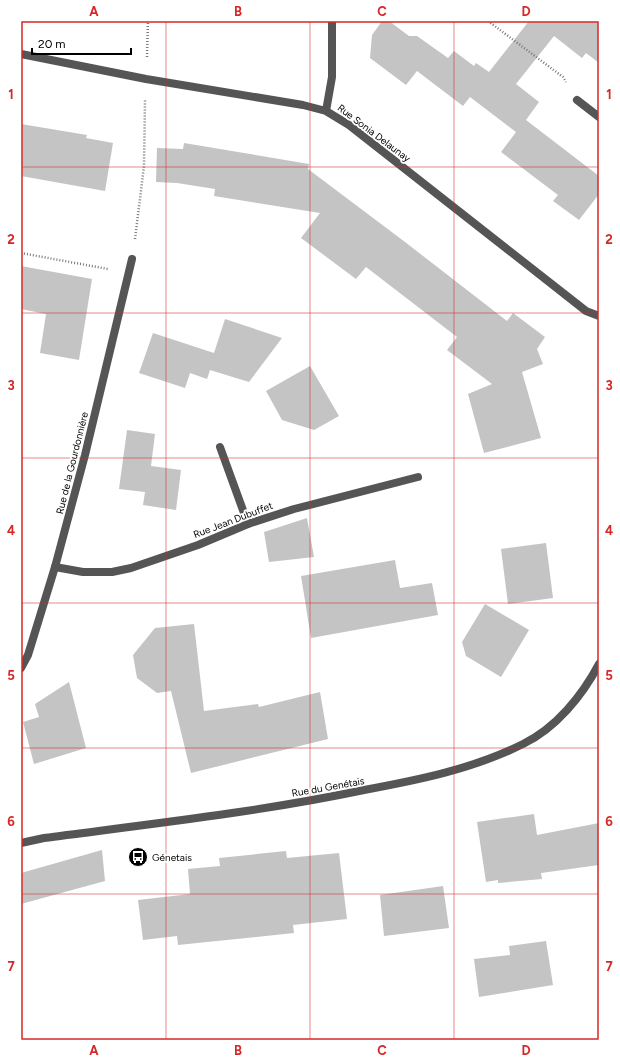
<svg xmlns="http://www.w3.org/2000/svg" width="620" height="1061" font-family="Figtree,sans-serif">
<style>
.building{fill:#c4c4c4}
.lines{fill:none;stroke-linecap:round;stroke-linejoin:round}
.path{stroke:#777;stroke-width:2.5;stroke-dasharray:1 2;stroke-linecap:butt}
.lane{stroke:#555;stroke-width:8}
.street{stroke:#555;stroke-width:8}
.grid{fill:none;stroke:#d62828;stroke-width:1;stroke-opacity:0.55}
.labels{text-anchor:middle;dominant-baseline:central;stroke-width:3.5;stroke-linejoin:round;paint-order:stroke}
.street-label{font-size:10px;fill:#000;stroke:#fff}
.poi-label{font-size:10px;fill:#000;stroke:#fff;text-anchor:start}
.neatline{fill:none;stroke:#d62828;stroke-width:1.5}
.grid-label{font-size:13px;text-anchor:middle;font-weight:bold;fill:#d62828}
</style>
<rect width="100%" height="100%" fill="#fff"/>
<path class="building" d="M 382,21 L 389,21 L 409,36 L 417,36 L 448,58 L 454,51 L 474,66 L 476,63 L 489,72 L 529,21 L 599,21 L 599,63 L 586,53 L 582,58 L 554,36 L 516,84 L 539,102 L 526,120 L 599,176 L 599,194 L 579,220 L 553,201 L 558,195 L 501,152 L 516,132 L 470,97 L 463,106 L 417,71 L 406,85 L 370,58 L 372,35 Z
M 21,124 L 87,135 L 86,138 L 113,143 L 105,191 L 21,176 Z
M 184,143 L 309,164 L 308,169 L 405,242 L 507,321 L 513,313 L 545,337 L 537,349 L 543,364 L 522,372 L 541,438 L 484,453 L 468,394 L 492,384 L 447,350 L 457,337 L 366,267 L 356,279 L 301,238 L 320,213 L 214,196 L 215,189 L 177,183 L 156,182 L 157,148 L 183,149 Z
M 21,266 L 92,279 L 79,360 L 40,353 L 46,314 L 21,309 Z
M 225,319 L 282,338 L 249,382 L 210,370 L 207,379 L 190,373 L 185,388 L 139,373 L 153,333 L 214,353 Z
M 310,366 L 339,416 L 314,430 L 282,420 L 266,391 Z
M 127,430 L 155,434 L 151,466 L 181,470 L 176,510 L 143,505 L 145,492 L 119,489 Z
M 307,518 L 314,557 L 269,562 L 264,532 Z
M 546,543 L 553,598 L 508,604 L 501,549 Z
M 395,560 L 400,588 L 432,583 L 438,615 L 311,638 L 301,576 Z
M 485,604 L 529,630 L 501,677 L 466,656 L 462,642 Z
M 194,624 L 204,711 L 258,704 L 259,707 L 320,692 L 328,739 L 191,773 L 171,691 L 157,693 L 137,678 L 133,655 L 155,628 Z
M 69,682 L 86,748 L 34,764 L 23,722 L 39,717 L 35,704 Z
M 534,814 L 537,835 L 599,823 L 599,865 L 541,873 L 542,879 L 498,883 L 498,880 L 486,882 L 477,822 Z
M 102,850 L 105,881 L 21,904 L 21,873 Z
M 286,851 L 287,858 L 339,853 L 347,919 L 293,925 L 294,933 L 178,945 L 177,936 L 143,940 L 138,900 L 190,894 L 188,869 L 220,866 L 219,858 Z
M 443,886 L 449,928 L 384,936 L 380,895 Z
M 546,941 L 553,985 L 479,997 L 474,959 L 510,955 L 509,946 Z"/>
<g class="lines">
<path class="path" d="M 488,21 L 563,77 L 566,82
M 147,57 L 148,21
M 135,239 L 144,166 L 145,100
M 21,253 L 108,269"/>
<path class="lane" d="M 55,567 L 83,572 L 112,572 L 131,568 L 198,545 L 248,524 L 294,509 L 418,477"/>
<path class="street" d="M 21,54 L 146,79 L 303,105 L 326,111 L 349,125 L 586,311 L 599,316
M 577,100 L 599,117
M 326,111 L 332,77 L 332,21
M 220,447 L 248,524
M 21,668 L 28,655 L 55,567 L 85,455 L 132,259
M 21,843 L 44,838 C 151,824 259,812 364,790 C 418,780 473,769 523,744 C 556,728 582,696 599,664"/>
</g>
<path class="grid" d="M 166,21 L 166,1040M 310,21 L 310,1040M 454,21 L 454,1040M 21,167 L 599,167M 21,313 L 599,313M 21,458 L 599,458M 21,603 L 599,603M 21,748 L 599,748M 21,894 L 599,894"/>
<defs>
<g id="bus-disc" transform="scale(1)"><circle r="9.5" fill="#000" stroke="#fff"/><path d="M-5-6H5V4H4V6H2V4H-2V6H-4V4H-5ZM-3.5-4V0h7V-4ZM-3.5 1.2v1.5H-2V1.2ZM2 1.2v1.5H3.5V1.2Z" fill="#fff"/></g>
</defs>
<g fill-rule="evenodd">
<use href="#bus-disc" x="138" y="857"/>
</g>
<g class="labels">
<g class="street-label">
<text transform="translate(374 133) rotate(37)">Rue Sonia Delaunay</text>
<text transform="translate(72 463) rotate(-76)">Rue de la Gourdonnière</text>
<text transform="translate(233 520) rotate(-21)">Rue Jean Dubuffet</text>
<text transform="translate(328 787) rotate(-10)">Rue du Genétais</text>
</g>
<g class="poi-label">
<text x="152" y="857">Génetais</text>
</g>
</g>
<rect width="620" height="1061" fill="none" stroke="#ffffff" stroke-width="44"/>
<path d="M32 48v6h99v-6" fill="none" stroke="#000000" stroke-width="2"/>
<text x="38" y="48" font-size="12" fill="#000000" stroke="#ffffff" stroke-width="3" paint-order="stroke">20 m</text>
<rect x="22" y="22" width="576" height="1017" class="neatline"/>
<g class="grid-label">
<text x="94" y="16">A</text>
<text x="238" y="16">B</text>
<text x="382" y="16">C</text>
<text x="526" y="16">D</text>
<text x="11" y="99">1</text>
<text x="609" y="99">1</text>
<text x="11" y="244">2</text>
<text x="609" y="244">2</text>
<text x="11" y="390">3</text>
<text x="609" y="390">3</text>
<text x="11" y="535">4</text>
<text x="609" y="535">4</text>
<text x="11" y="680">5</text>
<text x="609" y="680">5</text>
<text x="11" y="826">6</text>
<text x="609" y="826">6</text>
<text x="11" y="971">7</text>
<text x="609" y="971">7</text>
<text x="94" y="1055">A</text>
<text x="238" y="1055">B</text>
<text x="382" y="1055">C</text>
<text x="526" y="1055">D</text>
</g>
</svg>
